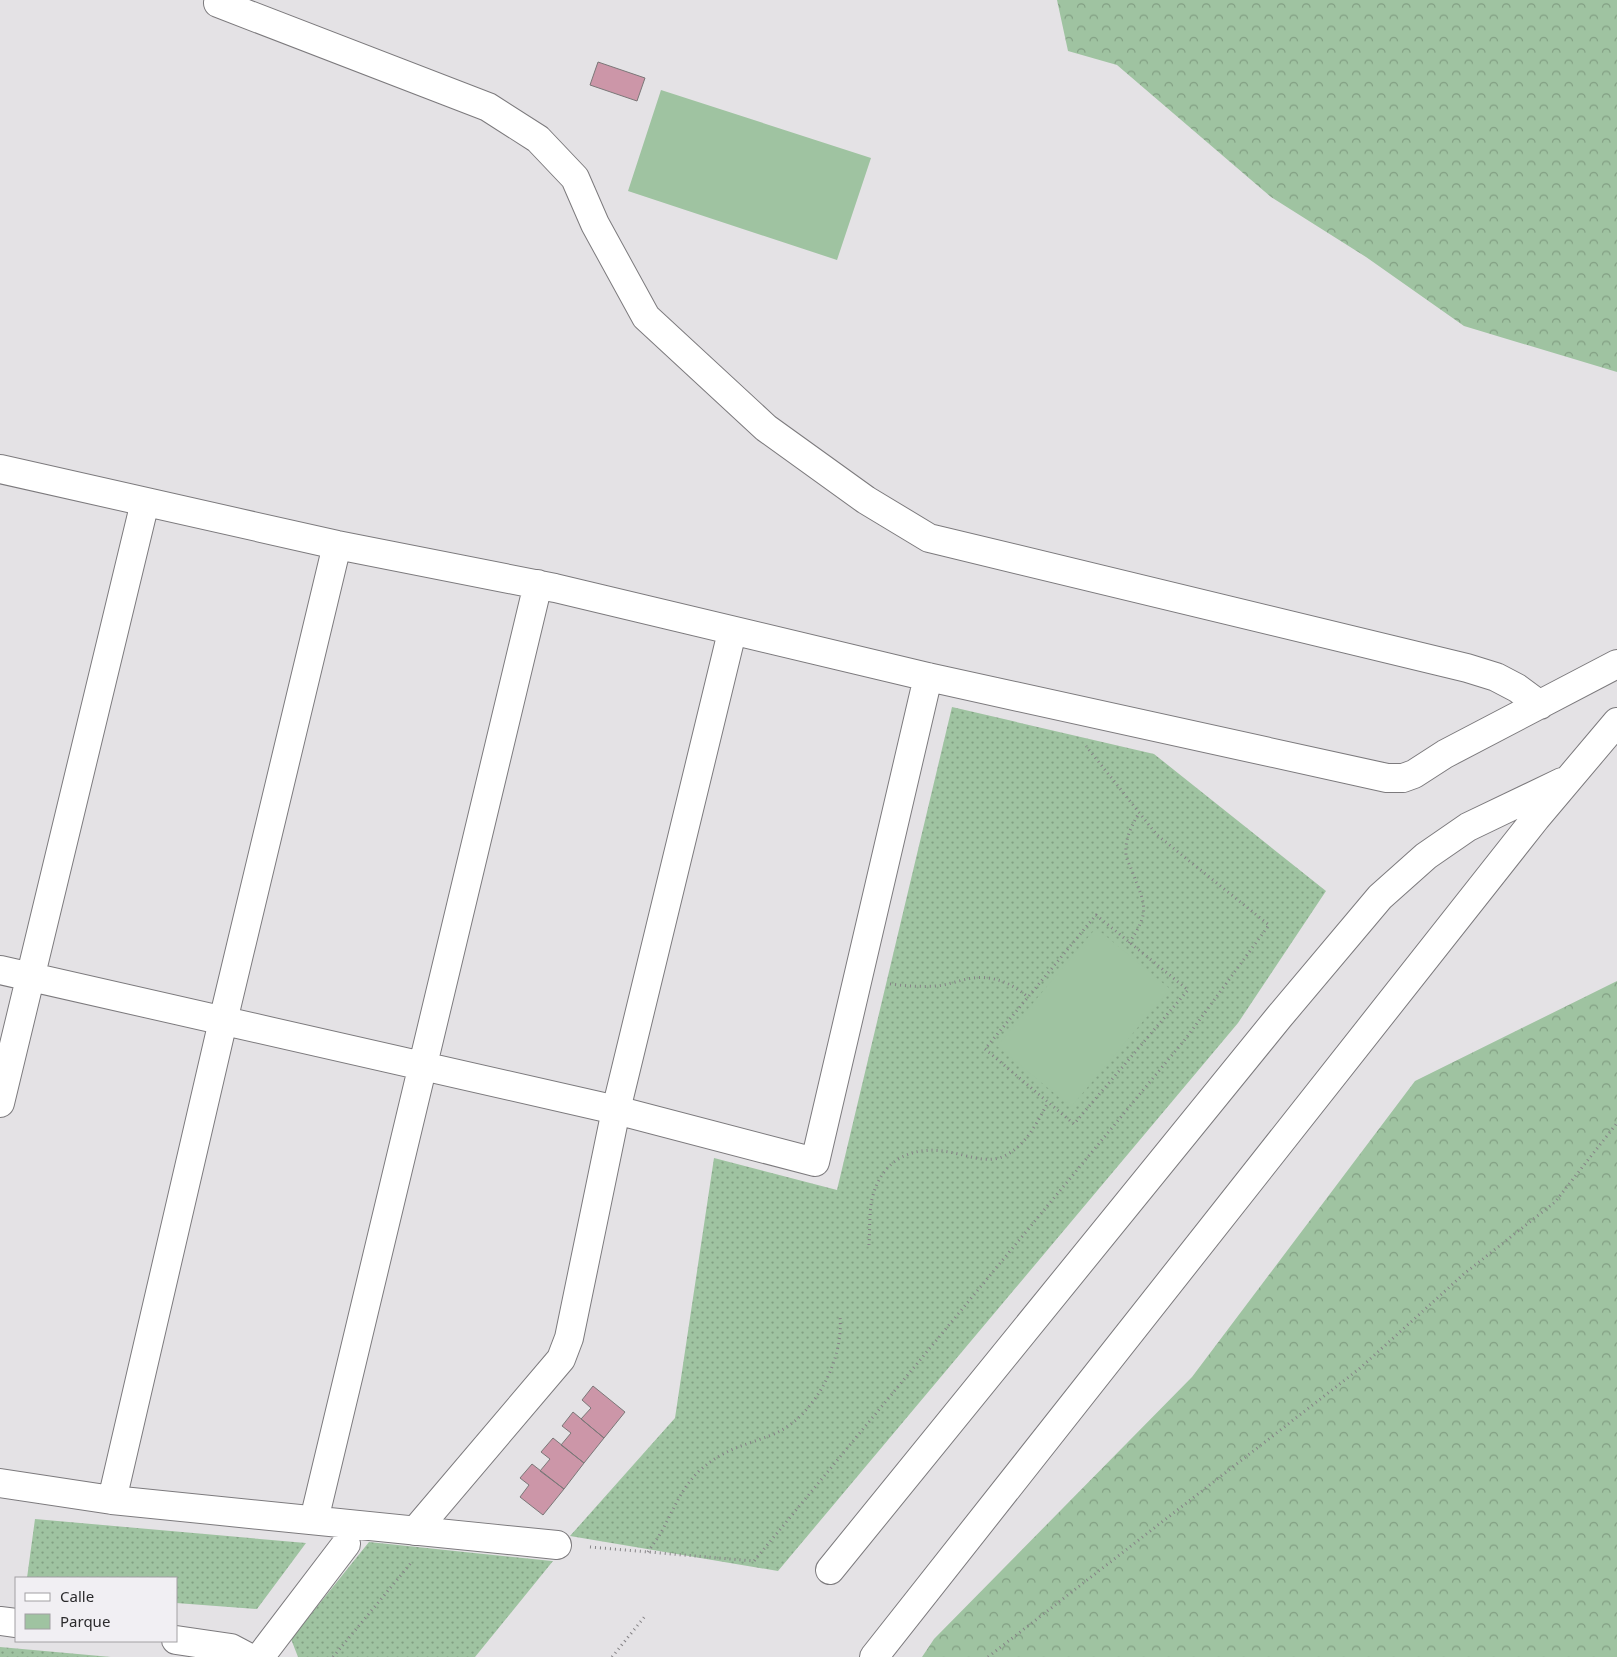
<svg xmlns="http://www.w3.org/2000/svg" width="1617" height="1657" font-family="'Noto Sans',sans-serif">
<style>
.green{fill:url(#green-dots)}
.forest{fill:url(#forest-crowns)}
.pitch{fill:#9fc3a1}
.building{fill:#cc96a8;stroke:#7b7778}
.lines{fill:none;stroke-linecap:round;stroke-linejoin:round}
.minor-casing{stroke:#7c7a7d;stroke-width:30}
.path{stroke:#858386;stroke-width:3;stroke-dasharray:1 4;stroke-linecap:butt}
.minor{stroke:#fff;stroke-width:28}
</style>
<defs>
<pattern id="green-dots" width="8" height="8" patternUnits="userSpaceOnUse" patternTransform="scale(1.25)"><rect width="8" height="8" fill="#9fc3a1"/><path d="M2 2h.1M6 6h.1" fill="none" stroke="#829f83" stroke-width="1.8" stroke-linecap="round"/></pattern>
<pattern id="forest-crowns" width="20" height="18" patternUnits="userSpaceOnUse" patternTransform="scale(1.25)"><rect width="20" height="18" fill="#9fc3a1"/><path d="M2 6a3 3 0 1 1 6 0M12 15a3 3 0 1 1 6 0" fill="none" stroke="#829f83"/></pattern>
</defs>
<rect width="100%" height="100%" fill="#e4e2e5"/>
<path class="green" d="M 952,707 L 1154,754 L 1326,891 L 1238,1023 L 778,1571 L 570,1536 L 675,1418 L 714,1158 L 837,1190 Z
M 35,1519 L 306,1543 L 257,1609 L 176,1603 L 176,1578 L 27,1578 Z
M 369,1542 L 552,1561 L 553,1561 L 475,1657 L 298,1657 L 291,1639 Z
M 0,1647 L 111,1657 L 0,1657 Z"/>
<path class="forest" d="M 1057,0 L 1617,0 L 1617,372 L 1464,326 L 1366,257 L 1271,197 L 1117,65 L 1068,51 Z
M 1617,981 L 1617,1657 L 922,1657 L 934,1639 L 1192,1377 L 1415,1081 Z"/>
<path class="pitch" d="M 661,90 L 871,158 L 837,260 L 628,191 Z
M 1096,928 L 1170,989 L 1071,1107 L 997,1046 Z"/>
<path class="building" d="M 598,62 L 645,78 L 637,101 L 590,85 Z
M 593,1386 L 625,1412 L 604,1438 L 581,1419 L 591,1408 L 582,1400 Z
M 573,1412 L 604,1438 L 584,1463 L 561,1445 L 571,1433 L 562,1426 Z
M 553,1438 L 584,1463 L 564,1489 L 540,1471 L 550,1459 L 541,1452 Z
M 532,1464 L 564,1489 L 543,1515 L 520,1497 L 529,1485 L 520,1478 Z"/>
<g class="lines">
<g class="minor-casing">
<path id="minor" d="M 218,3 L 488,107 L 538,139 L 575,178 L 595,224 L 646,317 L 766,428 L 866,500 L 929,538 L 1467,668 L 1496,677 L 1517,688 L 1540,705
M 0,469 L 337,545 L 555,588 L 928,677 L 1387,778 L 1403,778 L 1414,774 L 1445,754 L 1617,664
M 0,970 L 616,1110 L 815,1162 L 928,677
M 0,1103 L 145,502
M 0,1483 L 112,1500 L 557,1545
M 112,1500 L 223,1021 L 337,545
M 314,1520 L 538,584
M 415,1531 L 561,1359 L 569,1338 L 616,1110 L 732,632
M 830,1570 L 1279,1017 L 1380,897 L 1426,856 L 1468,827 L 1562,782
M 0,1621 L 16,1623
M 176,1640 L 231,1648 L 248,1657
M 260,1657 L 346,1544
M 874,1657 L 1536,818 L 1617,722"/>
</g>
<path class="path" d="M 1096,915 L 1188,990 L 1074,1124 L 985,1049 Z
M 1129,943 C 1151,911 1145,905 1132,871 C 1130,865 1126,859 1126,853 C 1125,838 1132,825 1139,813
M 890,984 C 906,986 921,987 937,986 C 947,985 957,981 967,979 C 991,974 1010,982 1028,997
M 869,1245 C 870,1230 869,1213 872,1199 C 882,1157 915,1144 954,1153 C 969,1156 983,1162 999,1158 C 1024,1150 1037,1123 1048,1102
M 590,1547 L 754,1561 L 1187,1037 L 1269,925 L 1157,835 L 1086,746
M 648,1552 C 653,1544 659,1537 663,1529 C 674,1508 682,1488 699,1471 C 725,1448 744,1446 774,1434 C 814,1417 844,1360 840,1317
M 333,1657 L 411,1563
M 612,1657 L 646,1615
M 988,1657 L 1359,1369 L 1465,1273 L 1555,1202 L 1617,1123"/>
<use href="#minor" class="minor"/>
</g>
<rect x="15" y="1577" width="162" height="65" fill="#f1eff3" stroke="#a2a0a3"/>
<rect x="25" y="1593" width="25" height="8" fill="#ffffff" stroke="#a2a0a3"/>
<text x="60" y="1602" font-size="15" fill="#2b2a2c">Calle</text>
<rect x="25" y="1614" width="25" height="15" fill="#9fc3a1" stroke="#a2a0a3"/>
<text x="60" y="1627" font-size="15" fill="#2b2a2c">Parque</text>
</svg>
